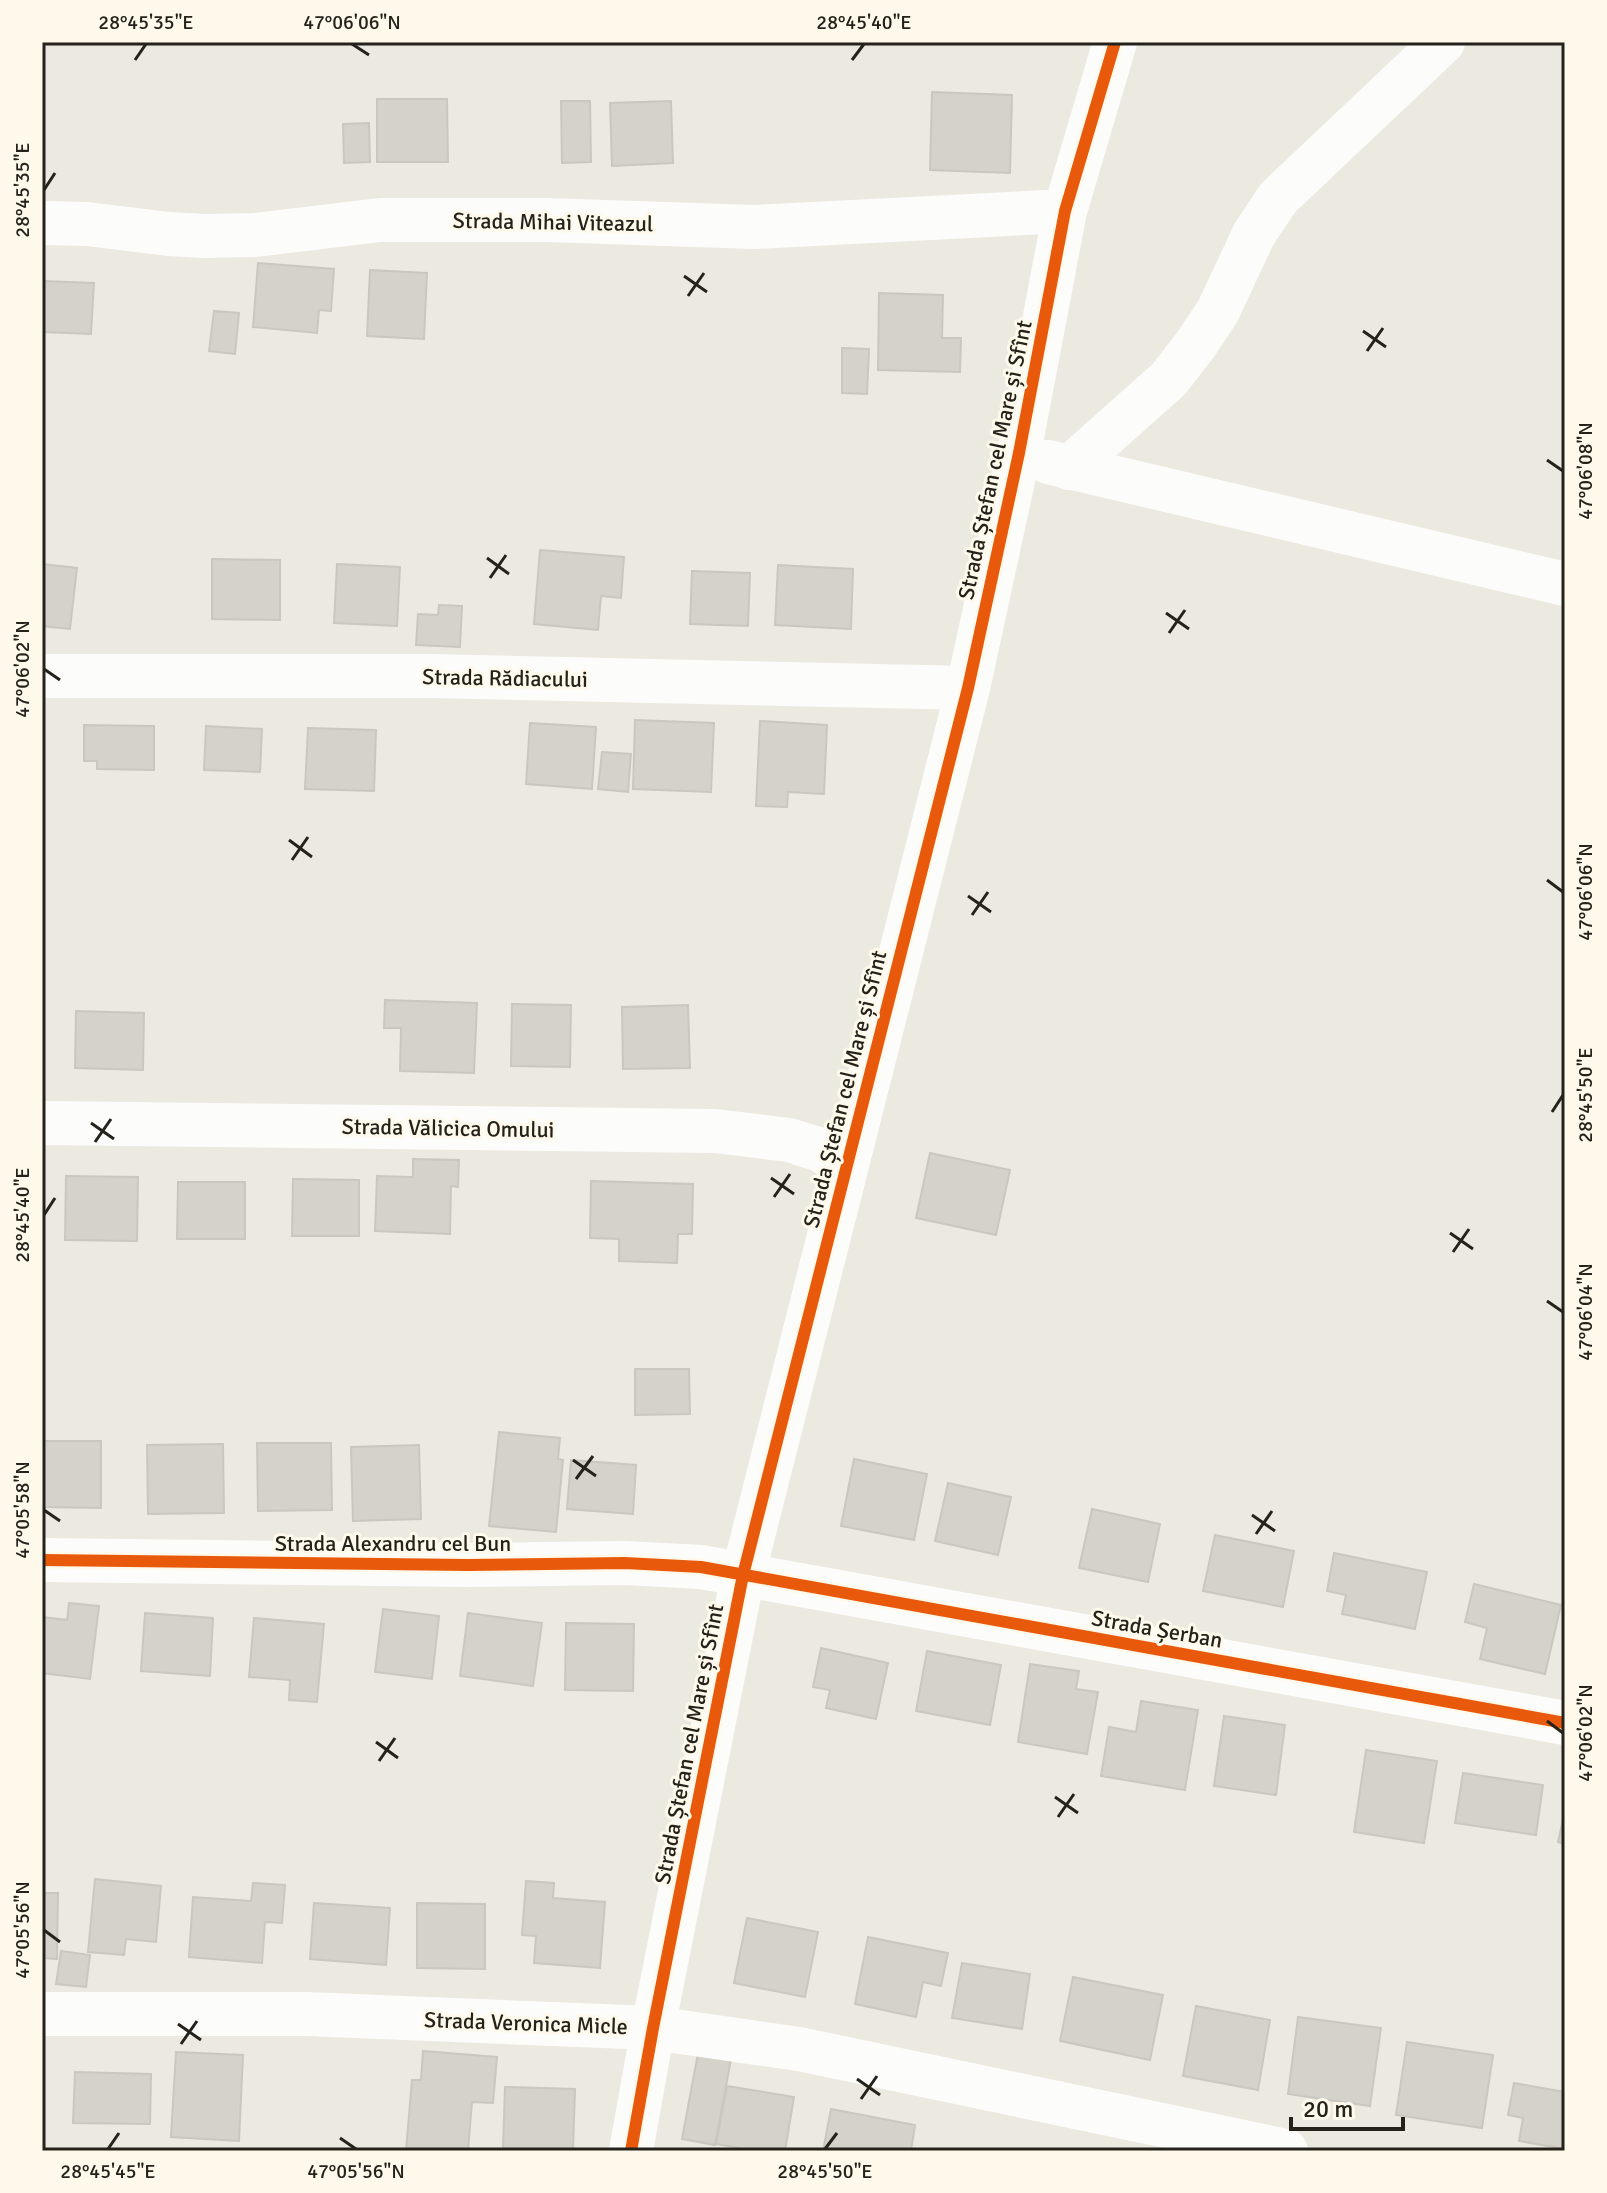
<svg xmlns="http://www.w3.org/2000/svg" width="1607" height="2193" font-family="Signika,sans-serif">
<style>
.building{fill:#d5d2c9;stroke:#c9c7c0;stroke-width:2}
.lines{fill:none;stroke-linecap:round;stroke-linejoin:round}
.minor{stroke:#fcfcfa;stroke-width:44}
.cycleway-casing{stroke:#fef9eb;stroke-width:17}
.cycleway{stroke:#e8590c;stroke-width:12}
.ticks{fill:none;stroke:#25221c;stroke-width:3}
.labels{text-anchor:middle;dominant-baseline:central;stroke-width:6;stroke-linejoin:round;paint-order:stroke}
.street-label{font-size:22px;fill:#25221c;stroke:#fef9eb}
.neatline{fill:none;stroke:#25221c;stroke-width:3}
.ticks-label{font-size:20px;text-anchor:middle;fill:#25221c}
</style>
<rect width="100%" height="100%" fill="#ece9e0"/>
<path class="building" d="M 932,92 L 1012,95 L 1010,173 L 930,170 Z
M 377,99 L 447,99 L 448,162 L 377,162 Z
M 561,101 L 590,101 L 591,162 L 562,163 Z
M 671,101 L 673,163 L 612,166 L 610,103 Z
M 369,123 L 370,162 L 344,163 L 343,124 Z
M 258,263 L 334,269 L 331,311 L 319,310 L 317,333 L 253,327 Z
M 370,270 L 427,273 L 424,339 L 367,336 Z
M 42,281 L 94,283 L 91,334 L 42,332 Z
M 879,293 L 943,295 L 942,338 L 961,338 L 960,372 L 878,370 Z
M 214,311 L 239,313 L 235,354 L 209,351 Z
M 842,348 L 869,349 L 867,394 L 842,393 Z
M 540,550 L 624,557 L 621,598 L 601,596 L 598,630 L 534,624 Z
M 212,559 L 280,560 L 280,620 L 212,619 Z
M 42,564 L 77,568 L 70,629 L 42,626 Z
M 337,564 L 400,567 L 397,626 L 334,623 Z
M 778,565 L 853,569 L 851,629 L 775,625 Z
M 692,571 L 750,573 L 748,626 L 690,624 Z
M 439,605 L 462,606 L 460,647 L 416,645 L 418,614 L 438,615 Z
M 635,720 L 714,723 L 711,792 L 633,789 Z
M 760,721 L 827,725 L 824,794 L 788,792 L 787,807 L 756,806 Z
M 530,723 L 596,727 L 592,789 L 526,784 Z
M 84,725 L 154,726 L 154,770 L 97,769 L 97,761 L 84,761 Z
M 206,726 L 262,729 L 260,772 L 204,770 Z
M 308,728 L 376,730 L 374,791 L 305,789 Z
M 602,752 L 631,754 L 628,792 L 598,789 Z
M 385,1000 L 477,1003 L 474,1073 L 400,1071 L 401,1028 L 384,1028 Z
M 512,1004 L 571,1005 L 570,1067 L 511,1066 Z
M 688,1005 L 690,1068 L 623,1069 L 622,1007 Z
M 76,1011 L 144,1013 L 143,1070 L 75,1068 Z
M 930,1153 L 1010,1170 L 996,1235 L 916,1218 Z
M 413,1159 L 459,1160 L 458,1187 L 451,1186 L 450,1234 L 375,1231 L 377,1176 L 413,1177 Z
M 66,1176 L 138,1177 L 137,1241 L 65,1240 Z
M 293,1179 L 359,1180 L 359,1236 L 292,1236 Z
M 591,1181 L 693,1184 L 692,1234 L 678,1234 L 677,1263 L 619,1261 L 619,1239 L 590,1238 Z
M 178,1182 L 245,1182 L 245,1239 L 177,1239 Z
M 635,1369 L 689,1369 L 690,1414 L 635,1415 Z
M 499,1432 L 560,1438 L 558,1459 L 563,1460 L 556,1532 L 489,1526 Z
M 42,1441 L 101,1441 L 101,1508 L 42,1507 Z
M 257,1443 L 331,1443 L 332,1510 L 258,1511 Z
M 223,1444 L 224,1513 L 148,1514 L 147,1445 Z
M 419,1445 L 421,1519 L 353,1521 L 351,1447 Z
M 854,1459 L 927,1474 L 914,1540 L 841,1526 Z
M 571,1460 L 636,1465 L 633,1514 L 567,1509 Z
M 948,1483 L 1011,1497 L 998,1555 L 935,1541 Z
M 1092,1509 L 1160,1524 L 1148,1582 L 1079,1568 Z
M 1215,1535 L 1294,1551 L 1283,1607 L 1203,1591 Z
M 1334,1553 L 1427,1572 L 1415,1629 L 1342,1614 L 1346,1595 L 1327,1591 Z
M 1474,1584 L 1561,1605 L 1545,1674 L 1480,1659 L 1487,1628 L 1465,1622 Z
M 69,1603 L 99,1606 L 90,1679 L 42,1673 L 42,1617 L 67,1620 Z
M 383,1609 L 439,1616 L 432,1679 L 375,1672 Z
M 145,1613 L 213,1618 L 210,1676 L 141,1671 Z
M 468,1613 L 542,1623 L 533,1686 L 460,1676 Z
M 254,1618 L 324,1624 L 317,1702 L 289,1700 L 290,1680 L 249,1677 Z
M 566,1623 L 634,1624 L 633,1691 L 565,1690 Z
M 821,1648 L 888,1663 L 876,1719 L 826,1708 L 830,1690 L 813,1687 Z
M 927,1651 L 1001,1665 L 990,1725 L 916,1711 Z
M 1030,1664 L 1079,1671 L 1076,1689 L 1098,1692 L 1087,1754 L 1018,1742 Z
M 1141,1701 L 1198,1710 L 1185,1790 L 1101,1776 L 1109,1727 L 1136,1732 Z
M 1224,1716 L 1285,1725 L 1276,1795 L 1214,1786 Z
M 1366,1750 L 1437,1761 L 1424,1843 L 1354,1832 Z
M 1463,1773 L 1543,1785 L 1536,1835 L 1455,1823 Z
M 1565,1810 L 1565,1844 L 1558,1842 Z
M 95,1879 L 161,1886 L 156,1942 L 126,1939 L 124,1955 L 88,1952 Z
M 526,1881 L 554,1883 L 553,1898 L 605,1902 L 600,1968 L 534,1963 L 536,1936 L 522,1935 Z
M 253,1883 L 285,1885 L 282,1923 L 265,1922 L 262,1963 L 189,1957 L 193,1897 L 251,1901 Z
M 42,1893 L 58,1893 L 57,1959 L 42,1958 Z
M 314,1903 L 390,1908 L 386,1965 L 310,1959 Z
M 417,1903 L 485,1904 L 485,1969 L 417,1968 Z
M 747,1918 L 818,1932 L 805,1997 L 734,1983 Z
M 868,1937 L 948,1953 L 941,1986 L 923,1982 L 916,2017 L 855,2004 Z
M 61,1951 L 90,1955 L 86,1987 L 56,1984 Z
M 962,1963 L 1030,1974 L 1022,2029 L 952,2018 Z
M 1073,1977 L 1163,1995 L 1150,2060 L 1060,2041 Z
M 1196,2006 L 1270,2020 L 1258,2090 L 1183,2076 Z
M 1298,2017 L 1381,2028 L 1370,2106 L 1288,2094 Z
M 1407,2042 L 1493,2055 L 1482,2128 L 1396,2115 Z
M 699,2048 L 732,2054 L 715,2145 L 682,2139 Z
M 423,2051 L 497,2057 L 493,2103 L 472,2102 L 468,2151 L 406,2151 L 412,2080 L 421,2080 Z
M 176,2052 L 243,2055 L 239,2141 L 171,2137 Z
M 75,2072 L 151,2074 L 150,2124 L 73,2123 Z
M 1514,2083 L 1565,2092 L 1565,2149 L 1519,2141 L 1523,2118 L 1508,2115 Z
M 727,2086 L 794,2097 L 785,2151 L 756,2151 L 716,2144 Z
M 505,2087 L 575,2089 L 573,2151 L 503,2149 Z
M 831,2109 L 915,2125 L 911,2151 L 823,2151 Z"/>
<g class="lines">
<path class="minor" d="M 42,223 L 87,224 L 169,234 L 205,236 L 255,235 L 380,220 L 546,220 L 755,227 L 1065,211
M 1048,462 L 1565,584
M 1069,468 L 1169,379 L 1196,344 L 1218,311 L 1254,234 L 1278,198 L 1443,42
M 42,676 L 432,676 L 968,688
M 42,1123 L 715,1131 L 789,1140 L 821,1150 L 846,1168
M 42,1560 L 468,1565 L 625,1563 L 701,1567 L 1565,1723
M 42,2014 L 306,2014 L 653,2028 L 799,2049 L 1286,2151
M 631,2151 L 653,2028 L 743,1575 L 968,688 L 1019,453 L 1065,211 L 1115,42"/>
<g class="cycleway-casing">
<path id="cycleway" d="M 42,1560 L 468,1565 L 625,1563 L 701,1567 L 1565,1723
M 631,2151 L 653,2028 L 743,1575 L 968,688 L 1019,453 L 1065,211 L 1115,42"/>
</g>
<use href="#cycleway" class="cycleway"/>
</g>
<path class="ticks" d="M 352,44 L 369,55M 135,60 L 146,44M 852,60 L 864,44M 44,190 L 55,173M 684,276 L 707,292M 688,296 L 704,273M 1363,331 L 1386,347M 1367,351 L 1383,328M 1547,460 L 1563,471M 487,558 L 509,574M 490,578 L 506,555M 1166,613 L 1189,629M 1169,633 L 1185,610M 44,669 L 60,680M 289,840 L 312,857M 292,860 L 308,837M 1547,880 L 1563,892M 968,896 L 991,912M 972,915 L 988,892M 1552,1112 L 1563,1095M 91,1123 L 114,1139M 95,1142 L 111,1119M 771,1178 L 794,1194M 774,1197 L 790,1174M 44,1215 L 55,1198M 1450,1233 L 1473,1249M 1453,1252 L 1469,1229M 1547,1301 L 1563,1312M 573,1460 L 596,1476M 576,1479 L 593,1456M 44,1510 L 60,1521M 1252,1515 L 1275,1531M 1256,1534 L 1272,1511M 1547,1721 L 1563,1733M 376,1742 L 398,1758M 379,1761 L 395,1738M 1055,1797 L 1078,1813M 1058,1817 L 1074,1794M 44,1930 L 60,1942M 178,2024 L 201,2040M 181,2044 L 197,2021M 857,2079 L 880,2095M 861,2099 L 877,2076M 340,2138 L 356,2149M 108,2149 L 119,2133M 825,2149 L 837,2133"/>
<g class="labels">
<g class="street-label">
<text transform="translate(553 222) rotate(1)">Strada Mihai Viteazul</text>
<text transform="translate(995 460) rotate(-78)">Strada Ștefan cel Mare și Sfînt</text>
<text transform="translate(505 678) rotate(1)">Strada Rădiacului</text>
<text transform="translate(845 1089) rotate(-76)">Strada Ștefan cel Mare și Sfînt</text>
<text transform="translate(448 1128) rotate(1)">Strada Vălicica Omului</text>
<text x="393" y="1543">Strada Alexandru cel Bun</text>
<text transform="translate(1157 1629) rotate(10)">Strada Șerban</text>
<text transform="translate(689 1744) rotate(-79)">Strada Ștefan cel Mare și Sfînt</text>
<text transform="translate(526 2023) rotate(2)">Strada Veronica Micle</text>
</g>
</g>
<rect width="1607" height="2193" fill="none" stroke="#fef9eb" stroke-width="88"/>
<path d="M1291 2117v12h112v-12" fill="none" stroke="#25221c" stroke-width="4"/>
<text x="1303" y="2117" font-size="24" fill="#25221c" stroke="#fef9eb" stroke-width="6" paint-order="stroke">20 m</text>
<rect x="44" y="44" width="1519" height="2105" class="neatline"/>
<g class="ticks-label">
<text x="146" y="29">28°45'35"E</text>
<text x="352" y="29">47°06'06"N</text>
<text x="864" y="29">28°45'40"E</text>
<text transform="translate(22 190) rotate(-90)" y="7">28°45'35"E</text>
<text transform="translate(1585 471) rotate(-90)" y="7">47°06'08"N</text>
<text transform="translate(22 669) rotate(-90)" y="7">47°06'02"N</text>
<text transform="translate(1585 892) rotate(-90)" y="7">47°06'06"N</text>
<text transform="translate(1585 1095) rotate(-90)" y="7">28°45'50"E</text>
<text transform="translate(22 1215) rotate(-90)" y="7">28°45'40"E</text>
<text transform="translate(1585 1312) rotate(-90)" y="7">47°06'04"N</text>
<text transform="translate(22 1510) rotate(-90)" y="7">47°05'58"N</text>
<text transform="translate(1585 1733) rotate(-90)" y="7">47°06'02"N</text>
<text transform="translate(22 1930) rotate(-90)" y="7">47°05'56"N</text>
<text x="108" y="2178">28°45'45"E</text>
<text x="356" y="2178">47°05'56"N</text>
<text x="825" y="2178">28°45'50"E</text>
</g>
</svg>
